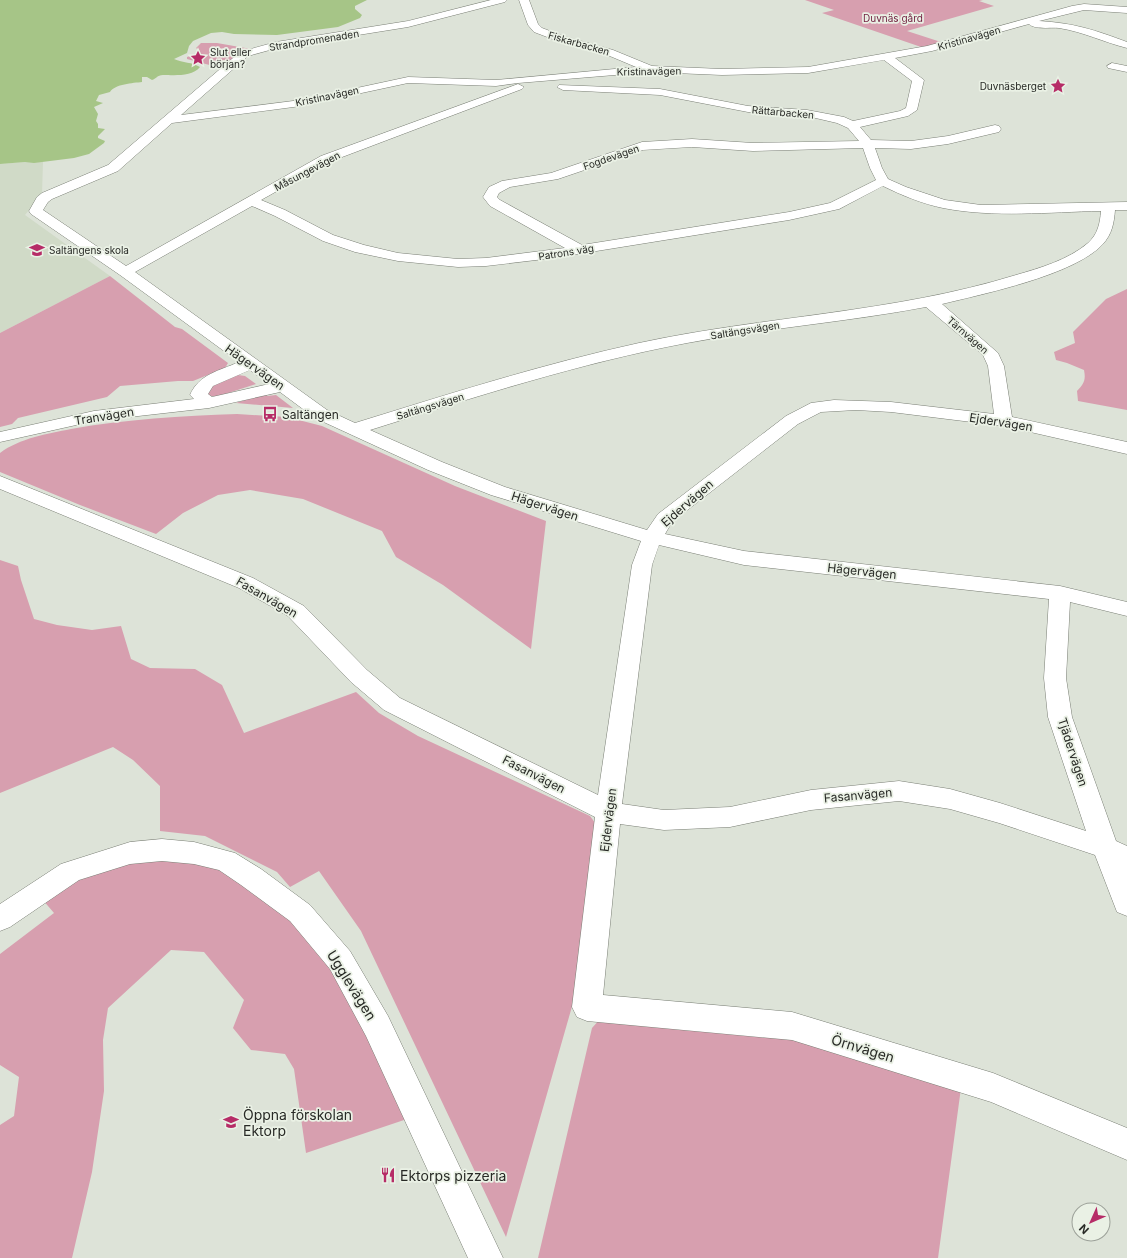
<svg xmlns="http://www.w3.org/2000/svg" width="1127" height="1258" font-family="Inter,sans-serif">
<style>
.built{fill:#d0dac7}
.green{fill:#d79faf}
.water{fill:#a6c587}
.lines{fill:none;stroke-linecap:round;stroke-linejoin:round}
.minor-casing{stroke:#7a7f75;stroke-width:1}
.minor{fill:#fff;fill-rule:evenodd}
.labels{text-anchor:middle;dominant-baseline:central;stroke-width:3.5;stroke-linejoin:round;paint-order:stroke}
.far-park-label{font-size:10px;fill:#701d3f;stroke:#eaf1e5}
.far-street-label{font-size:10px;fill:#282a26;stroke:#eaf1e5}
.far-poi-label{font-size:10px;fill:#282a26;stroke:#eaf1e5;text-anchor:start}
.street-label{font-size:12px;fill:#282a26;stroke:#eaf1e5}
.poi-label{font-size:12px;fill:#282a26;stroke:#eaf1e5;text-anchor:start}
.near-street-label{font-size:14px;fill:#282a26;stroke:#eaf1e5}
.near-poi-label{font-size:14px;fill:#282a26;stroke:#eaf1e5;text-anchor:start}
</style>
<rect width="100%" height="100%" fill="#dde3d8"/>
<path class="built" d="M 25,162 L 43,162 L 42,194 L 25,215 L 110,276 L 0,333 L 0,164 Z"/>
<path class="green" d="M 805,0 L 983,0 L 979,1 L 994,6 L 907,31 L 944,43 L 924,48 L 822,13 L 834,10 Z
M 201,43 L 217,43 L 251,49 L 224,66 L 217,67 L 187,59 L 187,57 L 200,53 L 200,51 L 196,48 Z
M 110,276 L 175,327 L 182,329 L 228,363 L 225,368 L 193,381 L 178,381 L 120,386 L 107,397 L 18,418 L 12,424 L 0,427 L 0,333 Z
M 1127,289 L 1127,410 L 1078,401 L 1077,391 C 1084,384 1086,380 1084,370 L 1067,363 L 1056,360 L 1054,352 L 1075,343 L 1073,332 L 1106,299 Z
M 238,375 L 245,376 L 256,384 L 219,396 L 209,396 L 206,391 C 214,383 227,377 238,375 Z
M 266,393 L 267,396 L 276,395 L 293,408 L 236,403 Z
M 237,414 L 287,417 L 322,426 L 455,486 L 546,521 L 531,649 L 443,585 L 396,557 L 382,531 L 303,499 L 250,490 L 218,495 L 183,513 L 156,534 L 80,505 L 0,472 L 0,453 C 20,438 47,434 71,429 C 126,419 182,416 237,414 Z
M 0,560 L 18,566 L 21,580 L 34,619 L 57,625 L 92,630 L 121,626 L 131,659 L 150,668 L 195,669 L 222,685 L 244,733 L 356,692 L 379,713 L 418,736 L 590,816 L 599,828 L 573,1003 L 506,1237 L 361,931 L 319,871 L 290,887 L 277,872 L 205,836 L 160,831 L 160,786 L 133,760 L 113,747 L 0,793 Z
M 138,857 L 176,859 L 215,868 L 247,882 L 287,915 L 327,964 L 353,1009 L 407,1119 L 306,1153 L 294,1069 L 285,1054 L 251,1050 L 233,1028 L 244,1000 L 204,952 L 171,950 L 108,1008 L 103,1040 L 104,1091 L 92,1172 L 72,1258 L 0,1258 L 0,1125 L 14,1116 L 19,1077 L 0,1065 L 0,954 L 54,913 L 42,899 L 73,881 Z
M 601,1018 L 789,1035 L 961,1088 L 938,1258 L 538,1258 L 592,1028 Z"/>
<path class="water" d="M 0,0 L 367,0 L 355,6 L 355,9 L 362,15 L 360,18 L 338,27 L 277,35 L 234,34 L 222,32 L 211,33 L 193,41 L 189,46 L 187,53 L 174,59 C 183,63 192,62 200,67 C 192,77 174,75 163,75 C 157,75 156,79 152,80 L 147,77 L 142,77 L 142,82 C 133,83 115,84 110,92 L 99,95 L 96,101 L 103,103 L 94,107 L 98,114 L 96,121 L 98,124 L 98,128 L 105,129 L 98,136 L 98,138 L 105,141 L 104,143 L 89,154 L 74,158 L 34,163 L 25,162 L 0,164 Z"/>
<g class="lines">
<g class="minor-casing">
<path id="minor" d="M 491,0 L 507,0 L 505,2 L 408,27 L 277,48 L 248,56 L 181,115 L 301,100 L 408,77 L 496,80 L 636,67 L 605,54 L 555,40 L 534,32 L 528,25 L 519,0 L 529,0 L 538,24 L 542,28 L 563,36 L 613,50 L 652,66 L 722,69 L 808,67 L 927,46 L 1072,6 L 1084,4 L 1127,7 L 1127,13 L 1084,10 L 1039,21 C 1074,23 1095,30 1127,42 L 1127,48 C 1103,42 1084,32 1059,28 C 1051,27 1035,30 1029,24 L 932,51 L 895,58 L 924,80 L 917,110 L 908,116 L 860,127 L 871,140 L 911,141 L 948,136 L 995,125 L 999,126 L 1001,129 L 999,132 L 948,144 L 911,149 L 875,148 L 882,168 L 888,179 L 906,187 L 945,200 L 981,205 L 1127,202 L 1127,210 L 1115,210 C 1114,223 1112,234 1103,244 C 1075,275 983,294 942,304 L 998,353 L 1004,366 L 1012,417 L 1127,442 L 1127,454 L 1004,426 L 891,412 L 856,410 L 821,412 L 798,424 L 672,522 L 665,534 L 744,551 L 1060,586 L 1127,602 L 1127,616 L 1070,602 L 1066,678 L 1072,717 L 1116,841 L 1127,846 L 1127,916 L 1117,912 L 1095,855 L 999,823 L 950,809 L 899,801 L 811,810 L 730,827 L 664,830 L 620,824 L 603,995 L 792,1012 L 993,1073 L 1127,1128 L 1127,1160 L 991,1102 L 792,1040 L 587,1021 L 577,1017 L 572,1007 L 595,817 L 384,710 L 351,682 L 288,616 L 239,588 L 0,489 L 0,476 L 253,578 L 304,606 L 367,670 L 400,698 L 598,795 L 632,565 L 641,541 L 491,495 L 428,470 L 315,418 L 280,392 L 209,408 L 94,421 L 0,442 L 0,432 L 94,411 L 194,399 L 190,395 C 199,374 219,371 239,362 L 120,275 L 31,214 L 29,211 L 37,197 L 42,193 L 108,165 L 240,52 L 276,42 L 408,21 ZM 884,60 L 912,81 L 906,108 L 900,111 L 853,121 L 844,117 L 807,110 L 748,106 L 660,89 L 559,85 L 557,87 L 563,90 L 660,95 L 748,112 L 807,116 L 837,123 L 848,128 L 859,141 L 753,143 L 692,139 L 642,142 L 551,173 L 502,181 L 489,187 L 483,197 L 490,206 L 565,248 L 486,258 L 458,259 L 398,253 L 364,245 L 333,235 L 285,210 L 261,200 L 329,162 L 522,89 L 524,87 L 518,84 L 321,156 L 126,266 L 43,210 L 48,202 L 52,199 L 118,171 L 172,123 L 301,106 L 408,83 L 496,86 L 518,83 L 651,72 L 722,75 L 808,73 ZM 692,147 L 753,151 L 863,148 L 870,168 L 876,180 L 830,203 L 789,212 L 582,245 L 500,200 L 497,197 L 499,193 L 510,187 L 558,179 L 643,150 ZM 883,186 C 901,195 923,204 943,208 C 994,218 1049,212 1101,211 C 1100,223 1098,234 1088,243 C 1068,260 1040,268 1016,275 C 893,313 764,316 639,343 C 543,364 449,394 355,423 L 327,410 L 135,272 L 252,206 L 275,216 L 323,241 L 355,252 L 398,261 L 458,267 L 486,266 L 553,258 L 789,220 L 839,209 ZM 926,307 L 983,355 L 988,366 L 994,414 L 891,402 L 834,400 L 811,403 L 786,416 L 658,514 L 647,530 L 505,487 L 442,462 L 370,430 C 475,397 580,363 687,343 C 767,328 847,322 926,307 ZM 250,370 L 269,384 L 212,397 L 208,394 L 213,386 ZM 659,545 L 744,565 L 1049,599 L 1044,678 L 1048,717 L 1086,831 L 1000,803 L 950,789 L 899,781 L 811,790 L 730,807 L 664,810 L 622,804 L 652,565 Z
M 1112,63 L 1127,66 L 1127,72 L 1108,68 L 1107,66 Z
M 162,839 L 194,842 L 235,853 L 261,869 L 310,905 L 350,951 L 388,1016 L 503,1258 L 468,1258 L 366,1036 L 330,969 L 290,921 L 241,885 L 219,870 L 194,864 L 162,861 L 130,864 L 79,880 L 10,927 L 0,931 L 0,904 L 61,864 L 130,842 Z"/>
</g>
<use href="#minor" class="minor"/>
</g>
<defs>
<g id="sight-bare" transform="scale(1.2)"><path d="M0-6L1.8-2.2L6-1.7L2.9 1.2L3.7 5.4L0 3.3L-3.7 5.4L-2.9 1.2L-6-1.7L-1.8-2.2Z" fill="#b62c67" stroke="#eaf1e5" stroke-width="2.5" paint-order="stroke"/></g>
<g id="school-bare" transform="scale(1.2)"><path d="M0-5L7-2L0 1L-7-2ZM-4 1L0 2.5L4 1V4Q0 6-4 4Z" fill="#b62c67" stroke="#eaf1e5" stroke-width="2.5" paint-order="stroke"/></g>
<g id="bus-bare" transform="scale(1.2)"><path d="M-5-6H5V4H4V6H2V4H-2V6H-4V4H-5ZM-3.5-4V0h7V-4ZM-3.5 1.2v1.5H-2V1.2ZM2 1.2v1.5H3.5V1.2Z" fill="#b62c67" stroke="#eaf1e5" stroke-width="2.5" paint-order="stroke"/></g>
<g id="restaurant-bare" transform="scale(1.2)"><path d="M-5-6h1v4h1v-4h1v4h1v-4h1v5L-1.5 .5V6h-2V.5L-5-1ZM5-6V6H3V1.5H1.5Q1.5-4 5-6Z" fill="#b62c67" stroke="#eaf1e5" stroke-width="2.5" paint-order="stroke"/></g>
</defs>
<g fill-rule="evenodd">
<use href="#sight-bare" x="198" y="58"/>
<use href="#sight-bare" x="1058" y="86"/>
<use href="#school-bare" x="37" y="250"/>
<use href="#bus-bare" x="270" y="414"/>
<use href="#school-bare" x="231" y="1122"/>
<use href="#restaurant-bare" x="388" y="1175"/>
</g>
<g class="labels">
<g class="far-park-label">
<text x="893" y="18">Duvnäs gård</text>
</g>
<g class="far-street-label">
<text transform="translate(969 38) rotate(-16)">Kristinavägen</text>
<text transform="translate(314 40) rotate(-9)">Strandpromenaden</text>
<text transform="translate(579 43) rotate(16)">Fiskarbacken</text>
<text transform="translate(649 71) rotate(-1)">Kristinavägen</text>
<text transform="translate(327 96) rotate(-12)">Kristinavägen</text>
<text transform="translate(783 112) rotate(5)">Rättarbacken</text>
<text transform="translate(611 157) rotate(-19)">Fogdevägen</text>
<text transform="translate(307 171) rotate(-28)">Måsungevägen</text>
<text transform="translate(566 252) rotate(-9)">Patrons väg</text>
<text transform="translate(745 330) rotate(-9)">Saltängsvägen</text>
<text transform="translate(968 335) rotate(41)">Tärnvägen</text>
<text transform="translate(430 406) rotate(-17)">Saltängsvägen</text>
</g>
<g class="far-poi-label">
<text x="210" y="52">Slut eller<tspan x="210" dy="12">början?</tspan></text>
<text x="1046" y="86" text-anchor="end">Duvnäsberget</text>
<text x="49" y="250">Saltängens skola</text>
</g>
<g class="street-label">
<text transform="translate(255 367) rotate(35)">Hägervägen</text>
<text transform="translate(104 416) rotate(-9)">Tranvägen</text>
<text transform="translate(1001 422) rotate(9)">Ejdervägen</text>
<text transform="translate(687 503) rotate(-41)">Ejdervägen</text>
<text transform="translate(545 506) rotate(18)">Hägervägen</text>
<text transform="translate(862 571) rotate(6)">Hägervägen</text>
<text transform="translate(267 597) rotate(30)">Fasanvägen</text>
<text transform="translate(1073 752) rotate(72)">Tjädervägen</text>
<text transform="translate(534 774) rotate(27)">Fasanvägen</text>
<text transform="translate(858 795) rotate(-5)">Fasanvägen</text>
<text transform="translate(608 820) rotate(-83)">Ejdervägen</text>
</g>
<g class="poi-label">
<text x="282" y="414">Saltängen</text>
</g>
<g class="near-street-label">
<text transform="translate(352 985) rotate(58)">Ugglevägen</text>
<text transform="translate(863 1048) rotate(17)">Örnvägen</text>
</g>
<g class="near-poi-label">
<text x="243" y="1114">Öppna förskolan<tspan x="243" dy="16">Ektorp</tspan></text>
<text x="400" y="1175">Ektorps pizzeria</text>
</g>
</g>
<g transform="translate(1091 1222) rotate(225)"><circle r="19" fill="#eaf1e5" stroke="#9ca199"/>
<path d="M0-3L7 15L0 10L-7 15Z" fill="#b62c67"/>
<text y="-6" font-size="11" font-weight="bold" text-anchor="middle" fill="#282a26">N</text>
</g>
</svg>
